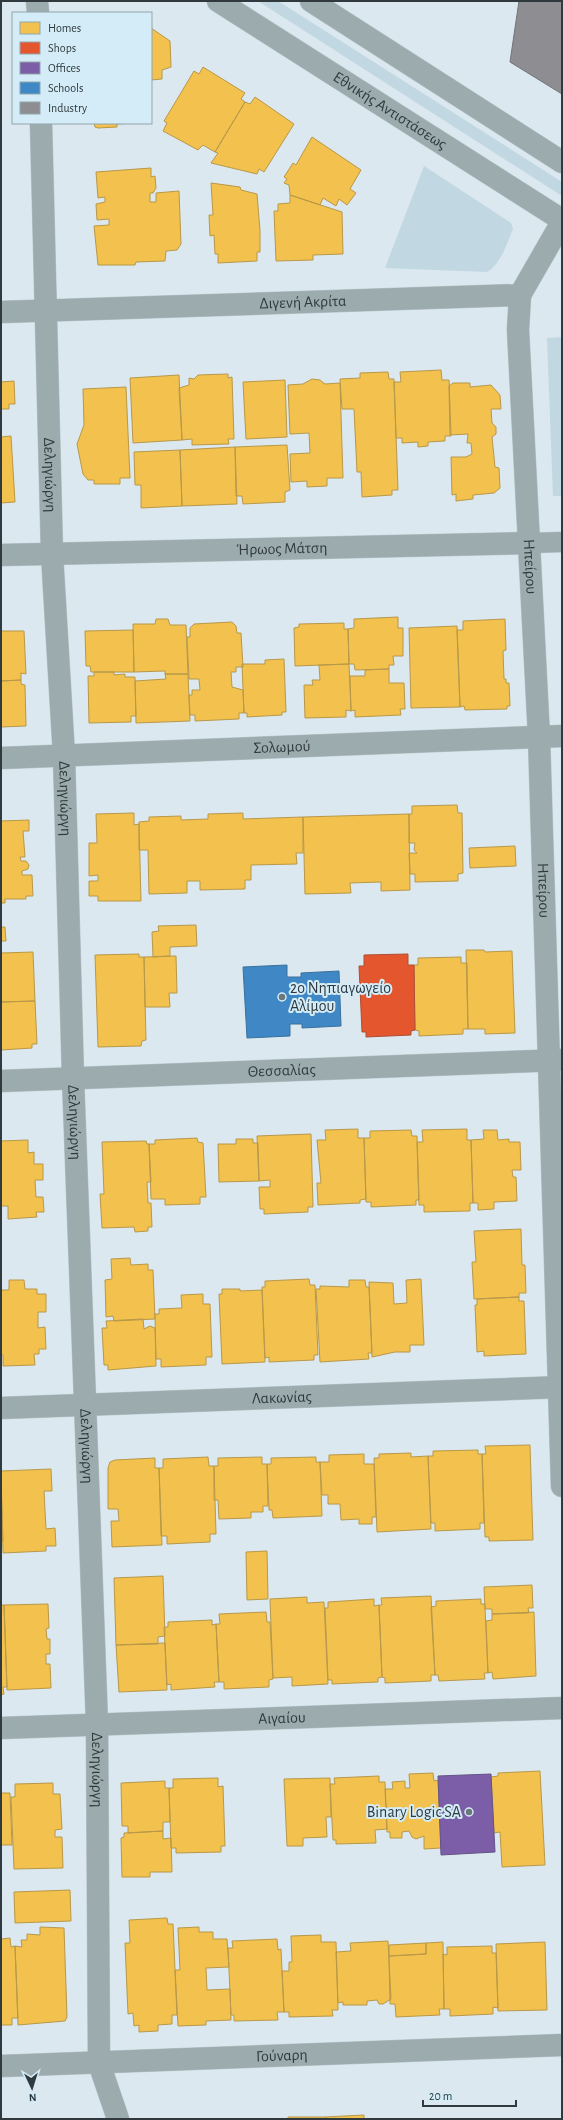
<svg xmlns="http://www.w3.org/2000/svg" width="563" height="2120" font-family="'Alegreya Sans',sans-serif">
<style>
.green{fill:#c1d7e1}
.homes{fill:#f2c14e;stroke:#b89849}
.shops{fill:#e4572e;stroke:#ae4e33}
.offices{fill:#7b5ea7;stroke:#645388}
.schools{fill:#3f88c5;stroke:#3a719c}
.industry{fill:#8d8d92;stroke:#717479}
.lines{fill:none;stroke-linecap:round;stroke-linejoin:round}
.pedestrian-casing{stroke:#bac4ca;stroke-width:21}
.minor-casing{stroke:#bac4ca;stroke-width:23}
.tertiary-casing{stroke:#bac4ca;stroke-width:23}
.pedestrian{stroke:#9cacae;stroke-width:20}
.minor{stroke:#9cacae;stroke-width:22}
.tertiary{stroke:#9cacae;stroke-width:22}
.poi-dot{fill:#6c777c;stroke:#d3ecf7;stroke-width:1.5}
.labels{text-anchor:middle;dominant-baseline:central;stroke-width:4;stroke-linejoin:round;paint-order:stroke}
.street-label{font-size:16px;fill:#303a3e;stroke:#d3ecf7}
.poi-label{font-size:16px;fill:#303a3e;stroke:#d3ecf7;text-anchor:start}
</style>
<rect width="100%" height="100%" fill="#dbe8ef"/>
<path class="green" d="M 258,1 L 278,1 L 562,182 L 562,196 Z
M 424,166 L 511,223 L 513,229 C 507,243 501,264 487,272 L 385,268 Z
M 562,337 L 562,496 L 553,496 L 547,338 Z"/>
<path class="homes" d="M 151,28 L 170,41 L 171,67 L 162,70 L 162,79 L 151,80 Z
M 203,67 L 245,93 L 241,99 L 245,102 L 215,152 L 203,145 L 198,150 L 163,131 L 167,123 L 164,121 L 194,71 L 199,74 Z
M 255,97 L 294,124 L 264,172 L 259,169 L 257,174 L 211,163 L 218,153 L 215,152 L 245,102 L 250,104 Z
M 94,123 L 134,123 L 117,124 L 117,127 L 98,128 L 95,127 Z
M 312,137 L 361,170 L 350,189 L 356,193 L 347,205 L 339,199 L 336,206 L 323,198 L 320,205 L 290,195 L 289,185 L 284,183 L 287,179 L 284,177 L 293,163 L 296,165 Z
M 151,168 L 151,177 L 155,176 L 156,188 L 153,193 L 150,193 L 150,202 L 156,202 L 156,193 L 179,191 L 181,244 L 177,250 L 166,251 L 165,261 L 136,262 L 135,265 L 98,265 L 94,226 L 109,225 L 109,219 L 97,220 L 96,204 L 105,202 L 105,197 L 98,198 L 96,172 Z
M 211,183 L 240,187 L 241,190 L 257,194 L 260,231 L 260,252 L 257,252 L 257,261 L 218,263 L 218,254 L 215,254 L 214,235 L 210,236 L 209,215 L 213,215 Z
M 290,195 L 342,212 L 343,254 L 313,255 L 313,260 L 276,261 L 274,211 L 278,211 L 278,204 L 290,203 Z
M 441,370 L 442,380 L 449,380 L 451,436 L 445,436 L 445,441 L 428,442 L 428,446 L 418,447 L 418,442 L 402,443 L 402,438 L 396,438 L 394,382 L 401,382 L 400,372 Z
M 388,372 L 389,379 L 394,379 L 398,490 L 392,490 L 392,495 L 362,497 L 361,472 L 357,472 L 354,409 L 342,409 L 340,379 L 360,378 L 360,373 Z
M 228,374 L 228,378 L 232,377 L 234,439 L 228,439 L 229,444 L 192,445 L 192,439 L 182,440 L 179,388 L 189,385 L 189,378 L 194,379 L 198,375 Z
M 179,375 L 182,440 L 133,443 L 130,378 Z
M 312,379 L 320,380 L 325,384 L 340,383 L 343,478 L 327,478 L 327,486 L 307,487 L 307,481 L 291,482 L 290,454 L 310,453 L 309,433 L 290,434 L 288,385 L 303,384 Z
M 285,380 L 287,437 L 246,439 L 243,382 Z
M 14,381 L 15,404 L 9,404 L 9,409 L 1,409 L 1,382 Z
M 453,383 L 470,383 L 470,387 L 491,385 L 500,395 L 501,409 L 491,409 L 492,423 L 496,427 L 496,434 L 492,437 L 495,467 L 499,468 L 500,488 L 494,493 L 473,495 L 473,499 L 456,501 L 456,494 L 452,495 L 451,457 L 466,457 L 472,454 L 471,443 L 467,443 L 468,434 L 450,435 L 449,386 Z
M 126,387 L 130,478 L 120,478 L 120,484 L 94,484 L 94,480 L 88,480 L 83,474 L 77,444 L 84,425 L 83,389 Z
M 11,436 L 15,502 L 1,503 L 1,437 Z
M 287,445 L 290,490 L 285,492 L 285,502 L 243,504 L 242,496 L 236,496 L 235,447 Z
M 235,447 L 237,504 L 182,506 L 180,450 Z
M 180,450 L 182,506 L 141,508 L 141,485 L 135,485 L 134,452 Z
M 398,617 L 398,628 L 403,628 L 403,656 L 393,656 L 394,665 L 389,665 L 389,669 L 355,670 L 354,664 L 349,664 L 348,629 L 354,628 L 354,619 Z
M 156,619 L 168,619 L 170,625 L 186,625 L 188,674 L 165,674 L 165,671 L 134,672 L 133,624 L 155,624 Z
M 505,619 L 506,650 L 503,651 L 504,679 L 506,679 L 506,683 L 509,683 L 510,706 L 507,706 L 507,709 L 465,710 L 464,706 L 460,707 L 457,630 L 463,630 L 463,621 Z
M 232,622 L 236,626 L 237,633 L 241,633 L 243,667 L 236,667 L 236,672 L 231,672 L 232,687 L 243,690 L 244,713 L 239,713 L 239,719 L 195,721 L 195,715 L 190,715 L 189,695 L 192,695 L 192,690 L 200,690 L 199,679 L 189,679 L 187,637 L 190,637 L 190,628 L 194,624 Z
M 344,623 L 344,629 L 348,629 L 349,664 L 295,666 L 294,628 L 299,627 L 299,624 Z
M 457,626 L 460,707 L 411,708 L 409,628 Z
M 133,630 L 134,672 L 91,672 L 90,666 L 86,666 L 85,631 Z
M 1,631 L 24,631 L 26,674 L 21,673 L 21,680 L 1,681 Z
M 284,659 L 286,712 L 282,712 L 282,715 L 247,717 L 247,713 L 244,713 L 242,664 L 265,664 L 265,660 Z
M 349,664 L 351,711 L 346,710 L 346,717 L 305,718 L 304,685 L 313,685 L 312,680 L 320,680 L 319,665 Z
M 389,669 L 389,683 L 404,683 L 405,709 L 400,709 L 401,715 L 355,717 L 355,710 L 351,711 L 350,676 L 365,676 L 365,670 Z
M 94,672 L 114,672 L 114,675 L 125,674 L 125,677 L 135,677 L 136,716 L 131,716 L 131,722 L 89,723 L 88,676 L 94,676 Z
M 165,674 L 188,674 L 190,721 L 136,723 L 135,681 L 166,679 Z
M 21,680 L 21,684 L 25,685 L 26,726 L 1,727 L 1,681 Z
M 457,805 L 458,813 L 462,813 L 463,873 L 458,874 L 458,881 L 415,882 L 415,874 L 410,874 L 409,853 L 417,853 L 414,850 L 415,843 L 409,843 L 409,814 L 412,814 L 412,806 Z
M 134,813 L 134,825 L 139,824 L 141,901 L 98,901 L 98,896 L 89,896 L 89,881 L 98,881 L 98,875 L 89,876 L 89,843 L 97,843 L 96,814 Z
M 243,813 L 243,819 L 303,817 L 303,853 L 296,853 L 297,864 L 251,865 L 251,880 L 245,880 L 245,889 L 200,890 L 200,881 L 187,881 L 187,893 L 149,894 L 148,850 L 139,850 L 139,822 L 149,821 L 149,817 L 181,816 L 181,820 L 208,819 L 208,814 Z
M 409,814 L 410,890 L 381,891 L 381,882 L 350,883 L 351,893 L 305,894 L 303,817 Z
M 29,820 L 29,831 L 23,831 L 25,857 L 20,857 L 21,861 L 26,861 L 29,865 L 28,869 L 22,871 L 22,875 L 32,875 L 33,896 L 26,896 L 26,899 L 5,899 L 5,903 L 1,903 L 1,821 Z
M 515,846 L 516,866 L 470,868 L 469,848 Z
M 196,925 L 197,946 L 170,947 L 170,956 L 153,957 L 152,932 L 159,931 L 158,926 Z
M 1,927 L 5,927 L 6,941 L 1,941 Z
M 466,950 L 484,950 L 485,952 L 512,951 L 515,1033 L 485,1034 L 485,1029 L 468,1029 Z
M 33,952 L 35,1001 L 1,1002 L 1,953 Z
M 139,954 L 139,957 L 144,957 L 146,1040 L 142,1041 L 141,1046 L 98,1047 L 95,955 Z
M 176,956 L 177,993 L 169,993 L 170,1007 L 145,1007 L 144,957 Z
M 461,957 L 461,963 L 467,963 L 468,1029 L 463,1029 L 463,1034 L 419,1036 L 419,1031 L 415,1030 L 414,965 L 418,965 L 418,958 Z
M 35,1001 L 37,1044 L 32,1044 L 32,1048 L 1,1050 L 1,1002 Z
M 358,1129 L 358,1138 L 364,1138 L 366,1199 L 360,1200 L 360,1203 L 318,1205 L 317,1183 L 321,1183 L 317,1140 L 326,1140 L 325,1130 Z
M 467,1129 L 467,1140 L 471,1140 L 473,1203 L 470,1203 L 470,1211 L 424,1212 L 424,1205 L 419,1205 L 417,1142 L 423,1142 L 422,1130 Z
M 411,1130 L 412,1136 L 417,1136 L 419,1200 L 416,1200 L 416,1205 L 371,1207 L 371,1202 L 366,1202 L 364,1138 L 370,1138 L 370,1131 Z
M 483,1130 L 497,1130 L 498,1140 L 509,1139 L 509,1142 L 520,1142 L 521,1170 L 512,1170 L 513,1177 L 516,1177 L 517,1201 L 494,1202 L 494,1209 L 478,1210 L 478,1203 L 473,1203 L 471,1140 L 484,1139 Z
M 311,1134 L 313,1207 L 308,1207 L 308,1212 L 264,1214 L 264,1209 L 260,1209 L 259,1187 L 270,1187 L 270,1180 L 259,1181 L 257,1136 Z
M 197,1138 L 198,1142 L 203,1143 L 206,1197 L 200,1197 L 200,1204 L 165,1205 L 165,1199 L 151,1199 L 149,1144 L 155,1144 L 155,1140 Z
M 236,1139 L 253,1139 L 253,1143 L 258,1143 L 259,1181 L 219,1182 L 218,1144 L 236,1144 Z
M 28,1140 L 28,1153 L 34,1152 L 34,1164 L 43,1164 L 43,1180 L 35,1180 L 36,1197 L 43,1197 L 44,1212 L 36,1212 L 37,1217 L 8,1219 L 8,1206 L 1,1206 L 1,1141 Z
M 146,1141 L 147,1144 L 149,1144 L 151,1182 L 147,1182 L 148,1203 L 151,1203 L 152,1227 L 148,1227 L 148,1231 L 135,1232 L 134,1227 L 102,1228 L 100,1194 L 104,1194 L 102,1142 Z
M 521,1229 L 522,1265 L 525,1265 L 526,1293 L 519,1293 L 519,1297 L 474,1299 L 472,1262 L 476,1262 L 474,1231 Z
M 130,1258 L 131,1265 L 148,1264 L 148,1270 L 153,1270 L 155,1319 L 114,1321 L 113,1316 L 106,1317 L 105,1280 L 112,1279 L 111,1259 Z
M 309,1279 L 310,1285 L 315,1285 L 318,1355 L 314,1355 L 314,1360 L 269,1362 L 269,1357 L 265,1358 L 262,1287 L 265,1287 L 265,1281 Z
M 421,1279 L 424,1345 L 410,1345 L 410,1352 L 395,1352 L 372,1357 L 369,1282 L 393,1283 L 394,1304 L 407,1303 L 406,1280 Z
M 9,1280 L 24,1280 L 25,1289 L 37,1289 L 37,1294 L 46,1294 L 46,1312 L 38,1312 L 38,1328 L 45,1327 L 46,1349 L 39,1349 L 39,1354 L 34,1354 L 35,1365 L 3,1366 L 3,1355 L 1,1355 L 1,1290 L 9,1290 Z
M 349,1280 L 365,1280 L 366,1287 L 369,1287 L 372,1353 L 368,1353 L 369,1359 L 320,1362 L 316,1289 L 320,1289 L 320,1286 L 349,1287 Z
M 222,1289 L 240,1289 L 240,1291 L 262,1290 L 265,1362 L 222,1364 L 219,1294 L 222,1294 Z
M 203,1294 L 203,1304 L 210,1304 L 212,1357 L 206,1357 L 206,1365 L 161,1367 L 161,1359 L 156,1359 L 155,1314 L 159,1314 L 159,1309 L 182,1308 L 181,1295 Z
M 519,1297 L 519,1301 L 524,1301 L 526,1354 L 484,1356 L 484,1351 L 477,1352 L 475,1305 L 477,1305 L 477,1299 Z
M 143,1319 L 144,1329 L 150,1326 L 155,1328 L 156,1366 L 108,1370 L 108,1365 L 104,1365 L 102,1328 L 107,1328 L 106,1321 Z
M 530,1445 L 533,1540 L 489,1541 L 489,1537 L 485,1537 L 482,1454 L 486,1454 L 485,1446 Z
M 478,1450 L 478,1454 L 482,1454 L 484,1523 L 480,1523 L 480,1529 L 435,1531 L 435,1523 L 431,1523 L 428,1456 L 433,1456 L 433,1451 Z
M 411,1453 L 411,1457 L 428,1456 L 431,1529 L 377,1532 L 374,1458 L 379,1458 L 379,1454 Z
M 364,1454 L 364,1464 L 374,1464 L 376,1517 L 372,1517 L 372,1524 L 359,1524 L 359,1519 L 341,1520 L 340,1504 L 328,1504 L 328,1495 L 322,1495 L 320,1462 L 329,1462 L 329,1455 Z
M 208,1457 L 209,1466 L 214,1466 L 216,1534 L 210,1534 L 210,1542 L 167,1544 L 167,1536 L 161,1536 L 159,1468 L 163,1468 L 163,1459 Z
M 262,1457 L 262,1464 L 267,1464 L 268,1506 L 263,1506 L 263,1512 L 251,1512 L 251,1518 L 219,1519 L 218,1500 L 214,1500 L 214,1466 L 218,1466 L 218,1458 Z
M 316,1457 L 316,1462 L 320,1462 L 322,1516 L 273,1518 L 272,1510 L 269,1510 L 267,1464 L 271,1464 L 271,1458 Z
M 155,1458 L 155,1468 L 159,1468 L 162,1545 L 112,1547 L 111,1521 L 119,1521 L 118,1509 L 108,1509 L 108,1468 L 110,1462 L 115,1460 Z
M 51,1469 L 52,1491 L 44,1491 L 46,1529 L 55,1528 L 56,1546 L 46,1546 L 46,1551 L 3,1553 L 1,1471 Z
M 1,1485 L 3,1541 L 1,1541 Z
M 267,1551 L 268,1599 L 247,1600 L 246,1552 Z
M 163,1576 L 165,1636 L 158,1637 L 158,1644 L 116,1645 L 114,1578 Z
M 532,1585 L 533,1608 L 528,1608 L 529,1613 L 492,1614 L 492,1609 L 485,1609 L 484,1587 Z
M 431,1596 L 435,1675 L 431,1675 L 431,1681 L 385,1683 L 385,1678 L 382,1677 L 379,1605 L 382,1605 L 381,1598 Z
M 307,1597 L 307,1603 L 324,1602 L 328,1684 L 292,1686 L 292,1677 L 273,1678 L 270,1599 Z
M 374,1599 L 374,1606 L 379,1605 L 382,1677 L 378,1678 L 378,1682 L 332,1684 L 332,1680 L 328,1680 L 325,1608 L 328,1608 L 328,1602 Z
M 481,1599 L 481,1604 L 485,1604 L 485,1609 L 488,1673 L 484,1673 L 485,1679 L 439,1681 L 438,1675 L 435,1675 L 431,1607 L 436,1606 L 436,1601 Z
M 48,1604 L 49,1628 L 46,1629 L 47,1639 L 50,1639 L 50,1654 L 46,1654 L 46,1664 L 50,1664 L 51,1688 L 7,1690 L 4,1605 Z
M 1,1605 L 4,1605 L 7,1687 L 3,1687 L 4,1694 L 1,1695 Z
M 266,1612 L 267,1622 L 270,1622 L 273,1679 L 269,1680 L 269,1687 L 224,1689 L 224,1682 L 219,1682 L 216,1624 L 220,1624 L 219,1614 Z
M 534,1612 L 536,1676 L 493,1679 L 492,1672 L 488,1673 L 486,1621 L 492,1620 L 492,1614 Z
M 212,1620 L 212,1625 L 216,1624 L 219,1682 L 214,1682 L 215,1687 L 171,1690 L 171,1684 L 167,1685 L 164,1627 L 168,1627 L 168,1622 Z
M 165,1643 L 167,1690 L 119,1692 L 116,1645 Z
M 540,1771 L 545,1865 L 502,1867 L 500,1832 L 494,1833 L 491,1777 L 498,1776 L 498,1773 Z
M 433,1773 L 434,1781 L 438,1780 L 441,1848 L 424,1849 L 424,1836 L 416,1839 L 412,1837 L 409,1831 L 402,1832 L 402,1838 L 390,1838 L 390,1832 L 387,1832 L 385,1789 L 393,1789 L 392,1782 L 405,1781 L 405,1788 L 410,1788 L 409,1774 Z
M 379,1776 L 379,1782 L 385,1782 L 387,1829 L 375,1830 L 376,1843 L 336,1844 L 336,1840 L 333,1840 L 330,1784 L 335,1784 L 334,1778 Z
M 218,1778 L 218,1787 L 223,1786 L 225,1846 L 221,1846 L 221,1852 L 176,1853 L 176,1848 L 171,1848 L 169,1788 L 173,1788 L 173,1779 Z
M 330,1778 L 331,1817 L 326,1817 L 327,1837 L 303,1838 L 303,1846 L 287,1846 L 284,1779 Z
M 165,1781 L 165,1788 L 169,1788 L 170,1822 L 163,1822 L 163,1831 L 128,1833 L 128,1826 L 122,1826 L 121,1783 Z
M 53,1783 L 53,1794 L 60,1794 L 62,1829 L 55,1830 L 55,1837 L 62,1837 L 63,1868 L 14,1869 L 11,1797 L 15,1797 L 15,1784 Z
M 1,1793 L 10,1793 L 12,1845 L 1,1845 Z
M 163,1831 L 163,1839 L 171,1838 L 172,1872 L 150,1872 L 150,1877 L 122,1877 L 121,1838 L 124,1837 L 124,1833 Z
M 70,1890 L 71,1921 L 15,1923 L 14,1892 Z
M 167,1918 L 168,1924 L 173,1924 L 177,2015 L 172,2015 L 172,2024 L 158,2025 L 158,2031 L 139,2032 L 139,2025 L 134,2026 L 133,2013 L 128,2014 L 125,1943 L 130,1943 L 129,1920 Z
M 40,1927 L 64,1928 L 67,2017 L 65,2021 L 18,2025 L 15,1946 L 22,1947 L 21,1940 L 27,1940 L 27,1934 L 40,1935 Z
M 199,1927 L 199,1932 L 213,1932 L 213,1939 L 227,1939 L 229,1967 L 206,1968 L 207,1990 L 230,1989 L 231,2020 L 206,2021 L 206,2025 L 178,2026 L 175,1970 L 180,1970 L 178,1928 Z
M 321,1935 L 321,1942 L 336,1942 L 338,2010 L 332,2010 L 333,2016 L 289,2017 L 289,2012 L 284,2012 L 282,1971 L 289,1971 L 289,1962 L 292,1962 L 291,1936 Z
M 10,1938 L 11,1947 L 15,1946 L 18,2018 L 12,2018 L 12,2025 L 1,2025 L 1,1939 Z
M 277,1939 L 278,1950 L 281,1949 L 284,2012 L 277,2012 L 278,2020 L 234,2021 L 234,2015 L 231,2015 L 228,1948 L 233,1948 L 232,1941 Z
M 388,1941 L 391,1999 L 383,2004 L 379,2004 L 377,2000 L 367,2001 L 367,2005 L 343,2005 L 343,2002 L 338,2003 L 336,1952 L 351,1951 L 350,1943 Z
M 443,1942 L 444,2009 L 439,2009 L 440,2015 L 396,2017 L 395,2004 L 390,2004 L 389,1956 L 426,1954 L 426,1943 Z
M 545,1942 L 547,2010 L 498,2011 L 496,1944 Z
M 426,1943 L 426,1954 L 389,1956 L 389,1945 Z
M 492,1946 L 492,1953 L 496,1953 L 498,2008 L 493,2007 L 493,2014 L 450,2016 L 450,2009 L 444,2009 L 443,1954 L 447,1955 L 447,1947 Z
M 364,2115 L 364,2119 L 326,2119 L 325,2117 Z
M 288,2117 L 325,2117 L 326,2119 L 288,2119 Z"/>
<path class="shops" d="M 408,954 L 408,965 L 414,965 L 415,1030 L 411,1031 L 411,1035 L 366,1037 L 366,1032 L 362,1032 L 359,966 L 364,966 L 364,955 Z"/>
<path class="offices" d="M 491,1774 L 495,1852 L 441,1855 L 438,1776 Z"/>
<path class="schools" d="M 287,965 L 287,977 L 301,977 L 301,973 L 339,971 L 341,1026 L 302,1028 L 302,1024 L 290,1024 L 290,1036 L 247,1038 L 243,967 Z"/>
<path class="industry" d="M 519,1 L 562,1 L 562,94 L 510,62 Z"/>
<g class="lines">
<g class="pedestrian-casing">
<path id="pedestrian" d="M 530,543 L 562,542"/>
</g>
<g class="minor-casing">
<g id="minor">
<path d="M 37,1 L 38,13"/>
<path id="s1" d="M 41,123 L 52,554 L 64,756 L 73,1078 L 97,1724 L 99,2063 L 118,2119"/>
<path id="s2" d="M 520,295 L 518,330 L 539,737 L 562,1486"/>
<path id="s3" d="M 1,312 L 520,295 L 562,222"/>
<path id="s4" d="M 1,555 L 530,543"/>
<path id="s5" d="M 1,758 L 562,736"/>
<path id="s6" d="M 1,1081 L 562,1060"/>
<path id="s7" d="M 1,1408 L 562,1387"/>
<path id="s8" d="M 1,1728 L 562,1708"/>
<path id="s9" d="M 1,2066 L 562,2045"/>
</g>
</g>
<g class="tertiary-casing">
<g id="tertiary">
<path id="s10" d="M 218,1 L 562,220"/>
<path d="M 311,1 L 562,162"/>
</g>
</g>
<use href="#pedestrian" class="pedestrian"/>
<use href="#minor" class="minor"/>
<use href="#tertiary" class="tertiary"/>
</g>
<g class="poi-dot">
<circle cx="282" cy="997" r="4"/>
<circle cx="469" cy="1812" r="4"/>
</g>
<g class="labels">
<g class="street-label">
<text stroke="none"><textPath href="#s10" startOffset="204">Εθνικής Αντιστάσεως</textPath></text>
<text stroke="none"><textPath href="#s3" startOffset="302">Διγενή Ακρίτα</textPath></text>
<text stroke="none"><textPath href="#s1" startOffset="352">Δεληγιώργη</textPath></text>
<text stroke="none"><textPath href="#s4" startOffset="281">Ήρωος Μάτση</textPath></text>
<text stroke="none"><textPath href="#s2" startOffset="272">Ηπείρου</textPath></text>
<text stroke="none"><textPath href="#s5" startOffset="281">Σολωμού</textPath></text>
<text stroke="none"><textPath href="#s1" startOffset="676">Δεληγιώργη</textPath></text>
<text stroke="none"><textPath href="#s2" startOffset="596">Ηπείρου</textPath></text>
<text stroke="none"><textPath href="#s6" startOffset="281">Θεσσαλίας</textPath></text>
<text stroke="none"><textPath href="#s1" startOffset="1000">Δεληγιώργη</textPath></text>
<text stroke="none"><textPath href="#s7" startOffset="281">Λακωνίας</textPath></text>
<text stroke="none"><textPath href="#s1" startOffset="1324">Δεληγιώργη</textPath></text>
<text stroke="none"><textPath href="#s8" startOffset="281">Αιγαίου</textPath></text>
<text stroke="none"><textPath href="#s1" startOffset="1648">Δεληγιώργη</textPath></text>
<text stroke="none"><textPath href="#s9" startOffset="281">Γούναρη</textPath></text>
</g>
<g class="poi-label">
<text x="290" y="988">2ο Νηπιαγωγείο<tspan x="290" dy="18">Αλίμου</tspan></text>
<text x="461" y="1812" text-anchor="end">Binary Logic SA</text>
</g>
</g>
<rect width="563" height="2120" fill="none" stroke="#303a3e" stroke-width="4"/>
<rect x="12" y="12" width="140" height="112" fill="#d3ecf7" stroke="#92a5ad"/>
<rect x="20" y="22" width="20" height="12" fill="#f2c14e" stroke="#92a5ad"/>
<text x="48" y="32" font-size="12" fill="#303a3e">Homes</text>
<rect x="20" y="42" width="20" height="12" fill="#e4572e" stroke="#92a5ad"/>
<text x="48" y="52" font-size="12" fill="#303a3e">Shops</text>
<rect x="20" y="62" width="20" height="12" fill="#7b5ea7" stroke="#92a5ad"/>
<text x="48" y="72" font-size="12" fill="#303a3e">Offices</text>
<rect x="20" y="82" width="20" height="12" fill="#3f88c5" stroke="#92a5ad"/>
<text x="48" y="92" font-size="12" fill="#303a3e">Schools</text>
<rect x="20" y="102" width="20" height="12" fill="#8d8d92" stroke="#92a5ad"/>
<text x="48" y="112" font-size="12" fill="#303a3e">Industry</text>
<g transform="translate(32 2088) rotate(176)" stroke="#d3ecf7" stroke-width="3" paint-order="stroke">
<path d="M0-3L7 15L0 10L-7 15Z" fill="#303a3e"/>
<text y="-6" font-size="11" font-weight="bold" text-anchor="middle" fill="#303a3e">N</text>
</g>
<path d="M423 2100v6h93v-6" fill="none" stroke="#303a3e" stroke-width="2"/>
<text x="429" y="2100" font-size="12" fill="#303a3e" stroke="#d3ecf7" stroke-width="3" paint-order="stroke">20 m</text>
</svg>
